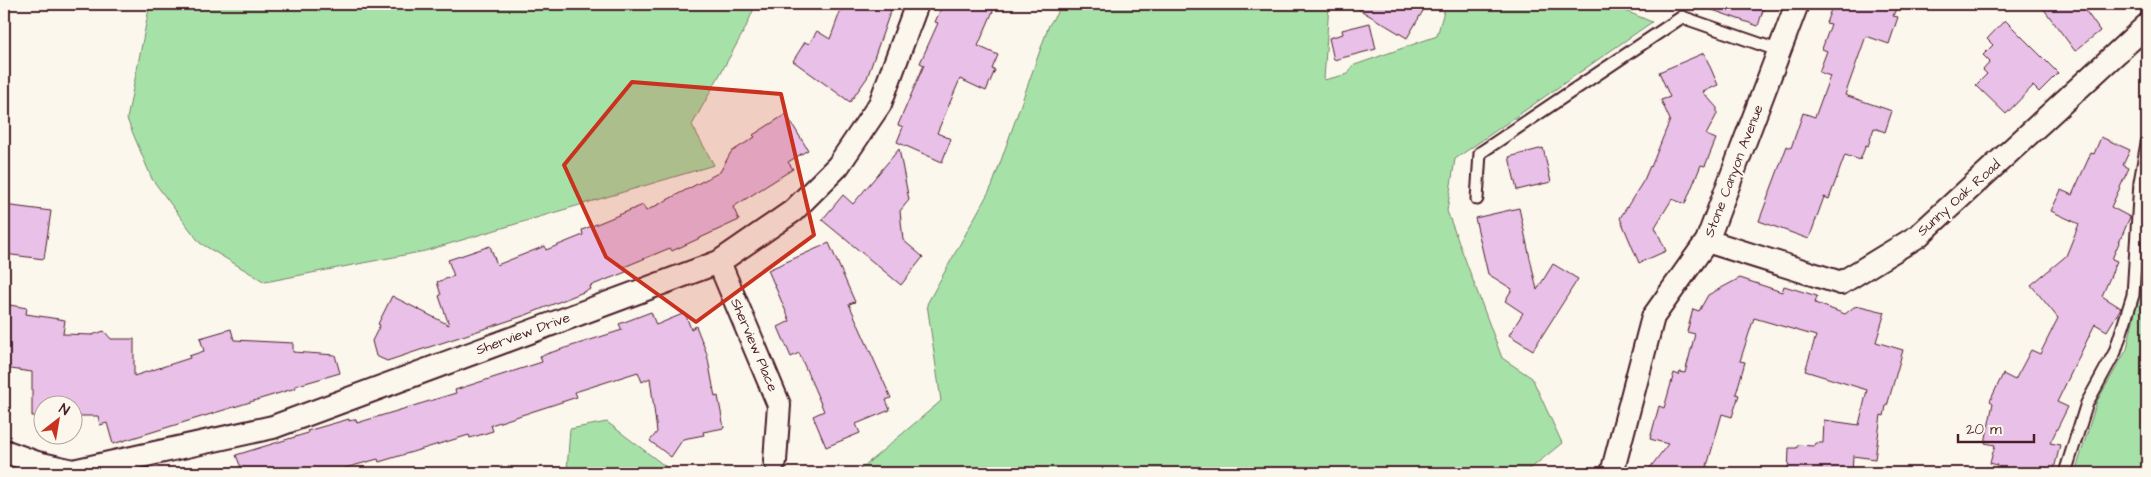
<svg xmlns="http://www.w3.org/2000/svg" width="2151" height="477" font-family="'Architects Daughter',sans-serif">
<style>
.green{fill:#a6e2a8;stroke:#78806a}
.building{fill:#e9c0e7;stroke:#4a1f2b}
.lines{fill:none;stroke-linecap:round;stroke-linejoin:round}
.lane-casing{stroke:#4a1f2b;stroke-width:15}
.street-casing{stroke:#4a1f2b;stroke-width:26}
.lane{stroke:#fbf7ec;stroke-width:11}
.street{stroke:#fbf7ec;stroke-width:22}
.marked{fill:#c8321e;fill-opacity:0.2;stroke:#c8321e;stroke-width:4;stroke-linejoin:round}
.labels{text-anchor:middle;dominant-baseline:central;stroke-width:4;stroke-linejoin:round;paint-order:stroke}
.street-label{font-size:14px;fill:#4a1f2b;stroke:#fbf7ec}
</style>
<rect width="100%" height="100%" fill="#fbf7ec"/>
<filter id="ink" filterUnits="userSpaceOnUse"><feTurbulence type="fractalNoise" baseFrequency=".02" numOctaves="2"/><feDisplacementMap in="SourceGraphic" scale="10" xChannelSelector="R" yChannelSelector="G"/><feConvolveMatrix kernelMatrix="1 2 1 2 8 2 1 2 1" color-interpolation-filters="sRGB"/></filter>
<g filter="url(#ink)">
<path class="green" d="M 150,4 L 756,4 L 745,29 L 692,125 L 714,165 L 425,251 L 265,282 L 200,243 L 152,179 L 127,119 Z
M 1063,4 L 1329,4 L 1324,80 L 1348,74 L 1352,66 L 1437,36 L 1446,4 L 1609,4 L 1652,22 L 1455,159 L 1447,211 L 1502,358 L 1532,378 L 1562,443 L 1525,473 L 856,473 L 941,401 L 927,304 L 992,186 L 1049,25 Z
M 2147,252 L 2147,473 L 2075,473 L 2097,401 L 2127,349 Z
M 607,422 L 674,473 L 560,473 L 567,470 L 570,429 Z"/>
<path class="building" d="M 843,4 L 893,4 L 867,78 L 850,102 L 793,61 L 805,42 L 809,44 L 817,31 L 830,39 Z
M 943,4 L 996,4 L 978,46 L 998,55 L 992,69 L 995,70 L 986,91 L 960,79 L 937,133 L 951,139 L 942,162 L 897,142 L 903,127 L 898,125 L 924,65 L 920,63 L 938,23 L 935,22 Z
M 1350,4 L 1427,4 L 1407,38 Z
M 1704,4 L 1765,4 L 1758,26 L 1704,7 Z
M 1833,4 L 1898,4 L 1893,16 L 1898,17 L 1889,44 L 1866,36 L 1845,95 L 1892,111 L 1885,132 L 1874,128 L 1868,146 L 1866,145 L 1860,160 L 1845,155 L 1829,199 L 1824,197 L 1809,239 L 1759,221 L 1787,146 L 1791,148 L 1803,113 L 1815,117 L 1830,76 L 1819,72 L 1827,51 L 1822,49 L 1831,24 L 1826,23 Z
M 2040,4 L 2081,4 L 2100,31 L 2075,51 Z
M 2005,20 L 2058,73 L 2039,92 L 2033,86 L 2006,114 L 1976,85 L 1987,74 L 1983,70 L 1990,62 L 1983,55 L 1993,45 L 1987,39 Z
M 1370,23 L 1376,49 L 1334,60 L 1329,38 L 1343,34 L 1342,30 Z
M 1704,53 L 1718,85 L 1703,92 L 1717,108 L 1717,114 L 1706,135 L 1716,139 L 1705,166 L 1701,165 L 1685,204 L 1672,199 L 1655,227 L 1666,251 L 1639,263 L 1620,218 L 1644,180 L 1650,166 L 1651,167 L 1670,120 L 1661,100 L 1670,97 L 1659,72 Z
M 786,114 L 808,150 L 788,162 L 793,169 L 733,207 L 739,220 L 672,251 L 670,248 L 624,267 L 626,272 L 590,286 L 591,289 L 526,315 L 387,361 L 376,356 L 372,341 L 380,325 L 378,324 L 392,296 L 449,325 L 439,296 L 441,295 L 437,282 L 454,276 L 448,260 L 490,246 L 497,265 L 545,246 L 546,250 L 583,235 L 582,230 L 643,205 L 646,211 L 720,172 L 731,152 L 755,137 L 753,135 Z
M 2101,137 L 2130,150 L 2123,165 L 2129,168 L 2111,207 L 2130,217 L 2112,259 L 2117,261 L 2102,296 L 2121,308 L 2107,331 L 2095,324 L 2057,402 L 2068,407 L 2050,443 L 2060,445 L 2053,473 L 1995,473 L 1997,465 L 1990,463 L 1995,445 L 1985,443 L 1993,403 L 1990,401 L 2003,374 L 2015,380 L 2031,350 L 2040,354 L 2058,318 L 2031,285 L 2066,256 L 2079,224 L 2051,211 L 2061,190 L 2072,195 L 2091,153 L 2094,154 Z
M 1543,148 L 1551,182 L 1517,190 L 1509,157 Z
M 899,149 L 909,200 L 900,211 L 903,240 L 923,257 L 901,285 L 822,220 L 843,195 L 853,204 Z
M 4,205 L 51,211 L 44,259 L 4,254 Z
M 1519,208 L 1537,290 L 1553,264 L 1578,279 L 1533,350 L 1509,335 L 1523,313 L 1505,301 L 1512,289 L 1488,274 L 1475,218 Z
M 829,243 L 855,302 L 849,304 L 891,398 L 886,400 L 890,410 L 856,424 L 860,433 L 826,447 L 813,416 L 824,411 L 799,353 L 791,357 L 778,327 L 790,321 L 768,270 Z
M 1740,278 L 1782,292 L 1784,286 L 1817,296 L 1815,303 L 1845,314 L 1854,307 L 1860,306 L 1885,312 L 1876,342 L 1903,350 L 1887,406 L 1886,406 L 1884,416 L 1881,415 L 1875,459 L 1853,456 L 1852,473 L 1788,473 L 1789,448 L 1797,448 L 1797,445 L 1814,446 L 1815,443 L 1823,443 L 1824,420 L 1859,425 L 1867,390 L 1805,371 L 1816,336 L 1754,318 L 1740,361 L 1745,362 L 1736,394 L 1739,395 L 1732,417 L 1722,414 L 1705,473 L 1646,473 L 1668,444 L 1650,439 L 1659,406 L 1664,408 L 1674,373 L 1679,375 L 1680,372 L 1685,373 L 1695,334 L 1687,332 L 1693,309 L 1699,311 L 1708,295 Z
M 4,304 L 27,308 L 26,314 L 65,320 L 63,334 L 92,335 L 104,331 L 111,339 L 134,339 L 134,376 L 190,358 L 189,356 L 204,351 L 200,338 L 231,329 L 234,340 L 293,343 L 293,352 L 335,355 L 340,373 L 295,386 L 296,388 L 113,444 L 107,423 L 100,425 L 98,416 L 72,416 L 72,404 L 42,404 L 42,416 L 32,416 L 32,372 L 4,368 Z
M 651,312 L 656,325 L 685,313 L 691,329 L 696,326 L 707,354 L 715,397 L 718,396 L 724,428 L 703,432 L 704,435 L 683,439 L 671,457 L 650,441 L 657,432 L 650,378 L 642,382 L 638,372 L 575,392 L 577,397 L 491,425 L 493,431 L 470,438 L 469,435 L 379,462 L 378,459 L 327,473 L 243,473 L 236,455 L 308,433 L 307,431 L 349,419 L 349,421 L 356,419 L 357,423 L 456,393 L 455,390 L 542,362 L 540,356 L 622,330 L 619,324 Z"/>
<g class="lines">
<g class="lane-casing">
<path id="lane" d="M 1477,199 L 1480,153 L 1682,17 L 1780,51
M 2065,473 L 2087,403 L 2115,352 L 2133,295 L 2140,182 L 2147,143"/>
</g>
<g class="street-casing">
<path id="street" d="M 1707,241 L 1841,283 L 1918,236 L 2147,25
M 719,262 L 779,405 L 775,461
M 4,451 L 37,463 L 73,471 L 273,427 L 719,262 L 793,211 L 838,166 L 880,104 L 917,4
M 1612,473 L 1653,317 L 1707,241 L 1797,4"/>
</g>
<use href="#lane" class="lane"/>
<use href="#street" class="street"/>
</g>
</g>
<path class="marked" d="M 632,82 L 781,94 L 814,235 L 696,322 L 606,257 L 564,165 Z"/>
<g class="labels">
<g class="street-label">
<text transform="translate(1734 171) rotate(-69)">Stone Canyon Avenue</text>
<text transform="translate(1959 198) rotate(-42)">Sunny Oak Road</text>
<text transform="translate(523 334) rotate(-20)">Sherview Drive</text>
<text transform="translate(754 345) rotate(67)">Sherview Place</text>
</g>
</g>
<rect width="2151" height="477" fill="none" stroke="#fbf7ec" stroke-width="20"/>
<rect x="10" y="10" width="2131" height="457" fill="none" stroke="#4a1f2b" stroke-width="2" filter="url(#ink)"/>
<g transform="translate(58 420) rotate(31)"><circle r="24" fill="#fbf7ec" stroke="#b4a19f"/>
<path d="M0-4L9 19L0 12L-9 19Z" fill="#c8321e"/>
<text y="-8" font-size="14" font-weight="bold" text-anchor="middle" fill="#4a1f2b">N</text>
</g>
<path d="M1958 434v8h76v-8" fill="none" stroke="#4a1f2b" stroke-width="2.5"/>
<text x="1966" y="434" font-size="15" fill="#4a1f2b" stroke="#fbf7ec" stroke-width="4" paint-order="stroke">20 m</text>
</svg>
